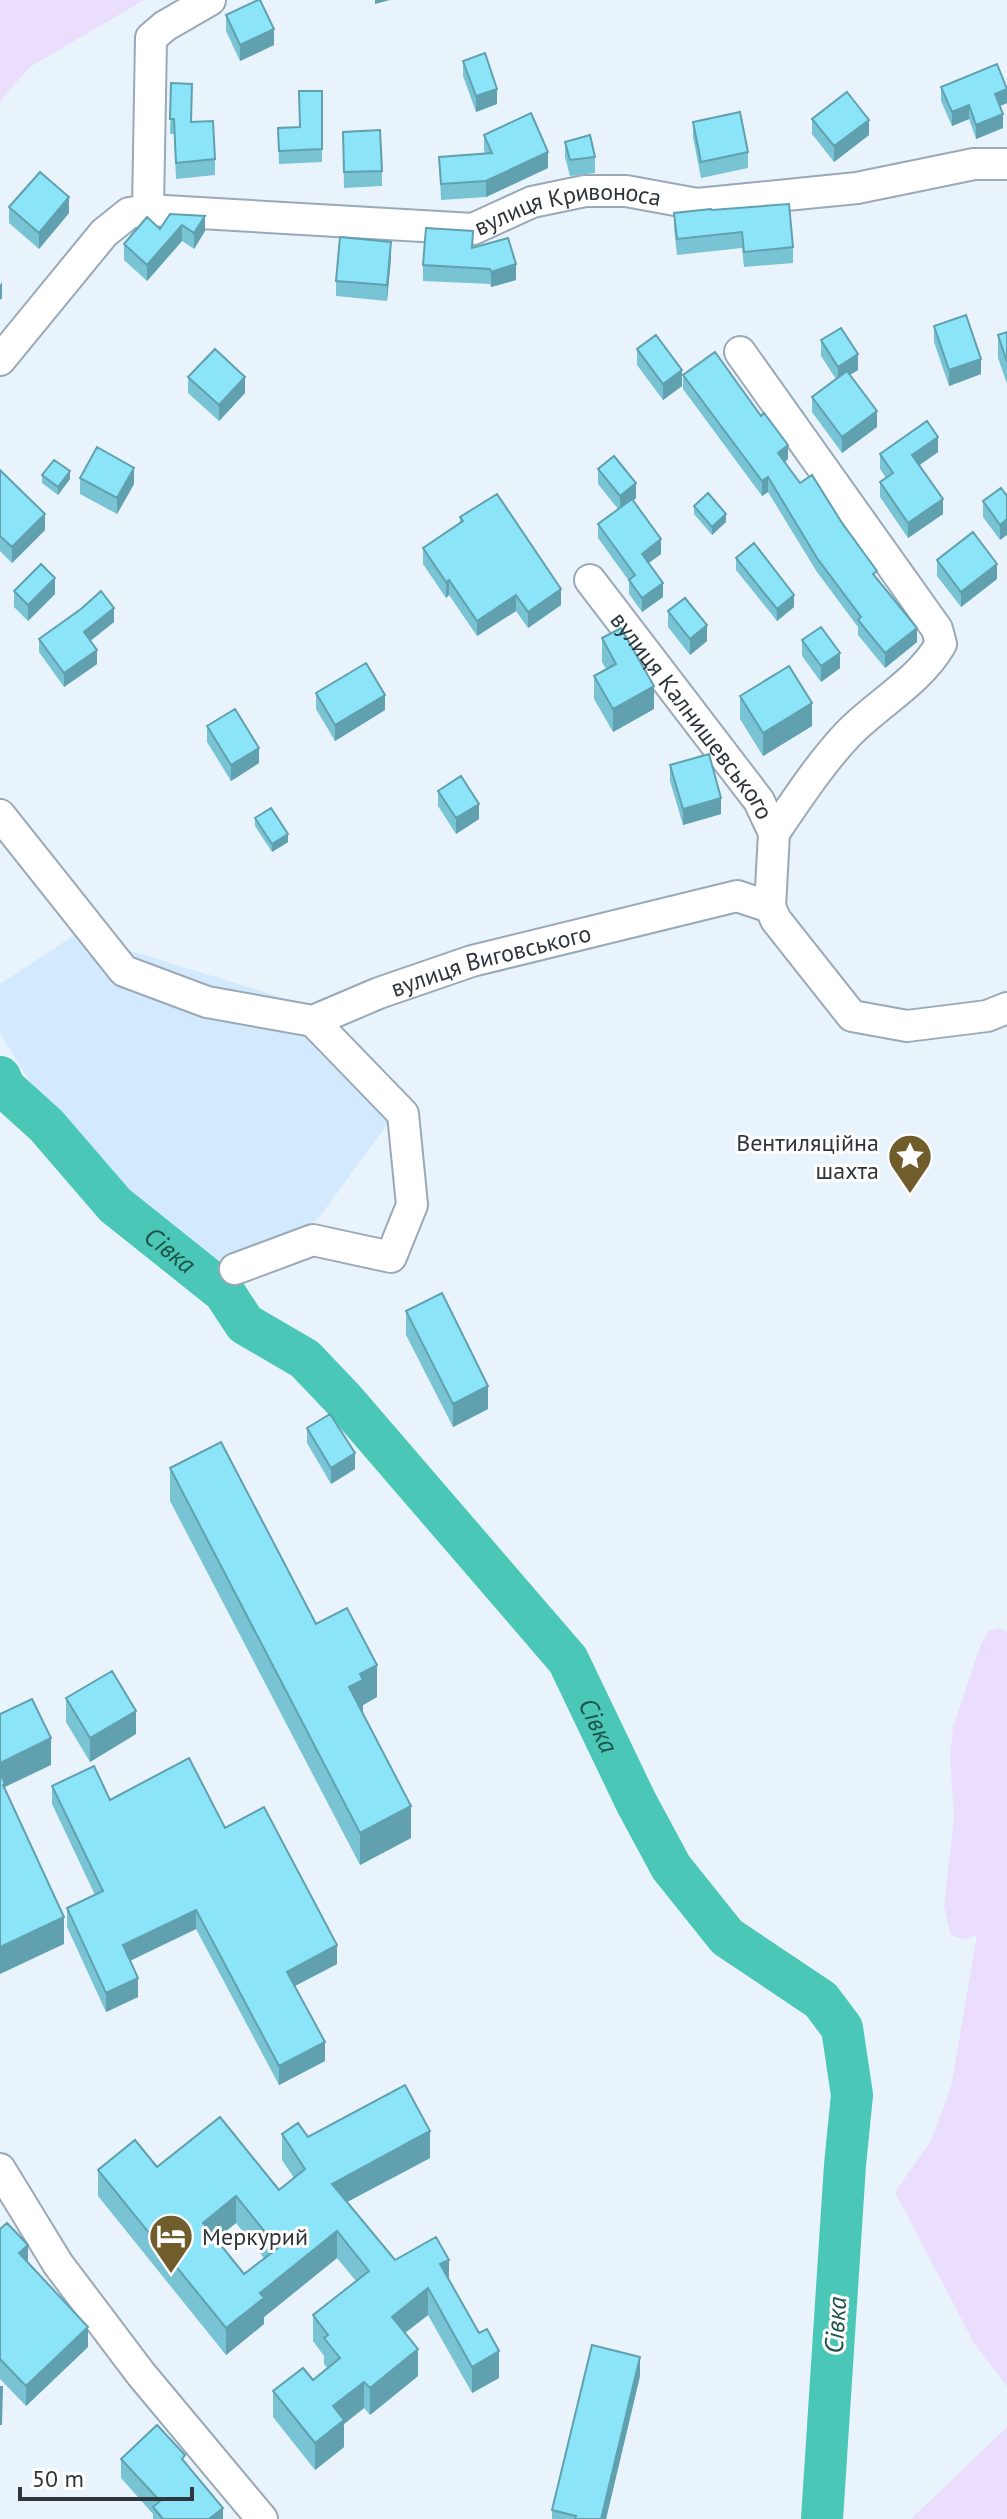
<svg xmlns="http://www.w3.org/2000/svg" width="1007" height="2519" font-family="'PT Sans',sans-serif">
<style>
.built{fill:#d3e9fd}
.green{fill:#ebddfc}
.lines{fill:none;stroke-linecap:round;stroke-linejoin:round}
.river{stroke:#4ac7b6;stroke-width:42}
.minor-casing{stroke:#9aa9b7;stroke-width:34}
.minor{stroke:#fff;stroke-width:30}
.wall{fill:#78c4d5;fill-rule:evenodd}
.shaded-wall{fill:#61a0ae}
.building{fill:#8be4f8;stroke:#61a0ae;stroke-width:2;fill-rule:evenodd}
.labels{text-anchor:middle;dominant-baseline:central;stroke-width:6;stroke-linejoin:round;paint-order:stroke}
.street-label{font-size:24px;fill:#2f363b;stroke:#fff}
.poi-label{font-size:24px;fill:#2f363b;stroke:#fff;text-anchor:end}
.water-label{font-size:26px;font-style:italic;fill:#1e534b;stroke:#fff}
</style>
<rect width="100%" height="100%" fill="#e9f3fc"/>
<path class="built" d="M 76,934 L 309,1006 L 392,1118 L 318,1219 L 225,1266 L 127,1193 L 49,1112 L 0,1034 L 0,984 Z"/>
<path class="green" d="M 0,0 L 144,0 L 30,67 L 0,101 Z
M 998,1628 L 1007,1632 L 1007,2386 L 975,2345 L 895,2192 L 931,2141 L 951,2087 L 977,1935 L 972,1936 L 965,1940 L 951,1935 L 944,1906 L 954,1817 L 950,1756 L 953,1727 L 981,1644 L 989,1631 Z
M 1007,2427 L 1007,2519 L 911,2519 Z"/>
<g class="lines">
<path class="river" id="s1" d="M 0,1077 L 5,1088 L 46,1125 L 115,1205 L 224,1292 L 245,1324 L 305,1359 L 344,1400 L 568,1660 L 636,1802 L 671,1867 L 727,1937 L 821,2000 L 842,2028 L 852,2095 L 845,2165 L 822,2519"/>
<g class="minor-casing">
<g id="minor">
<path d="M 148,210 L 151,38 L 165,26 L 210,0"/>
<path d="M 740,352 L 937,629 L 941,644 C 919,682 878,703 848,734 C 820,764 797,799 774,833"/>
<path id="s2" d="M 0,360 L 104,233 L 129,213 L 148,210 L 473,229 L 532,202 L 585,191 L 626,191 L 697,204 L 857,188 L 974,164 L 1007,164"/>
<path id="s3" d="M 590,580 L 759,801 L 774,833 L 770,907"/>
<path id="s4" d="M 0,815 L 124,971 L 207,1002 L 313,1021 L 379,993 L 472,961 L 737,896 L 770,907 L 776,920 L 852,1016 L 907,1026 L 987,1016 L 1007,1008"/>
<path d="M 235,1269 L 313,1240 L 391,1257 L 412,1205 L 403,1114 L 313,1021"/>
<path d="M 0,2169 L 58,2264 L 141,2374 L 262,2519"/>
</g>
</g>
<use href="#minor" class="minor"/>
</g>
<path class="wall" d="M 226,15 L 274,45 L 240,61 L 226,31 Z
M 463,61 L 497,104 L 476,112 L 463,76 Z
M 171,83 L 191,122 L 215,159 L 215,175 L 176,179 L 174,134 L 170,134 Z
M 941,87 L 1007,103 L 1000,106 L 1003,128 L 976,139 L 969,119 L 952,126 L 941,101 Z
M 322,91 L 322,162 L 279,164 L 278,128 L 299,127 Z
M 812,119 L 869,135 L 834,162 L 812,134 Z
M 693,122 L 748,152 L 748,168 L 701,178 L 693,137 Z
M 484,135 L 548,168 L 486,197 L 441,200 L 439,157 L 485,153 L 484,150 Z
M 565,142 L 595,157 L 595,173 L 570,176 L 565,157 Z
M 343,147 L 382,171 L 382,186 L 344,188 Z
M 9,207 L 69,213 L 39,249 L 9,223 Z
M 674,213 L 793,247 L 793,263 L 744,267 L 742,248 L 677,255 L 674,228 Z
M 170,214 L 205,231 L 194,249 L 182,241 L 147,281 L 124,260 L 124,244 L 160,229 Z
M 473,248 L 516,280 L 491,287 L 490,284 L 423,281 L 423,265 Z
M 391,258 L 387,301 L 336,296 L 336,281 Z
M 934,326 L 981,374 L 949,386 L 934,342 Z
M 1007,332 L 1007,384 L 998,358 L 998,335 Z
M 821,340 L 858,370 L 850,375 L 877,427 L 842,453 L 812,412 L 812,397 L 836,379 L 821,356 Z
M 637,349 L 682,386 L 663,400 L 637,365 Z
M 683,375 L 788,459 L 785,462 L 800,483 L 877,580 L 917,642 L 885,668 L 858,635 L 858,627 L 817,572 L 768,492 L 762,496 L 683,389 Z
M 188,377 L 245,393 L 219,421 L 188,393 Z
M 938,452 L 920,465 L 943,514 L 908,538 L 880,497 L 880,482 L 886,478 L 880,469 L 880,454 Z
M 598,469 L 636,498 L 633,501 L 661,554 L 648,563 L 663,597 L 642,612 L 629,594 L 629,581 L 598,538 L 598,524 L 618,509 L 598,484 Z
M 0,470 L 45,530 L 12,563 L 0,551 Z
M 42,475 L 70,479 L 58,495 L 42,483 Z
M 80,478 L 134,484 L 117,514 L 80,494 Z
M 1001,488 L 1000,540 L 983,517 L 983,501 Z
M 694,506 L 726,522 L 712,535 L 694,514 Z
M 460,517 L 561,605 L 528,628 L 516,611 L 477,636 L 449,595 L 446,598 L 423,564 L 423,548 L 460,522 Z
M 736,558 L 794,607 L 777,621 L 736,570 Z
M 937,560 L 997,579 L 961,607 L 937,576 Z
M 14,591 L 55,594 L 28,621 L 14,607 Z
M 668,611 L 707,641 L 690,655 L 668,627 Z
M 114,622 L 90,641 L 97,664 L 64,687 L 39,652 L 39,639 Z
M 602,638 L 654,709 L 613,732 L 594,699 L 594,676 L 606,669 L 602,662 Z
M 802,640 L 840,668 L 821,682 L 802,656 Z
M 316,693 L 385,710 L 335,741 L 316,709 Z
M 740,696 L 812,726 L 763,756 L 740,719 Z
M 207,726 L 259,763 L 231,781 L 207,742 Z
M 670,765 L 721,814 L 683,825 L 670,781 Z
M 438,791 L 479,819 L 456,834 L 438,806 Z
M 255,818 L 288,842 L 272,852 L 255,826 Z
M 406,1311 L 488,1409 L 453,1427 L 406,1335 Z
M 307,1428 L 355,1469 L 331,1484 L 307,1443 Z
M 170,1468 L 316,1624 L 377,1697 L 363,1705 L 362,1713 L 411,1838 L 360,1865 L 170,1501 Z
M 66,1698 L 136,1734 L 90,1762 L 66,1722 Z
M 52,1786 L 225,1828 L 337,1964 L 295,1986 L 325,2061 L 279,2085 L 196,1929 L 130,1961 L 138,1997 L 106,2012 L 67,1927 L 67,1908 L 95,1895 L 52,1804 Z
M 282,2134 L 430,2158 L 347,2202 L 395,2260 L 449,2279 L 499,2378 L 472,2393 L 428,2315 L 405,2333 L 418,2376 L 370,2415 L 364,2408 L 344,2424 L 344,2447 L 315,2470 L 273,2417 L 273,2391 L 313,2380 L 327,2368 L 324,2364 L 324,2356 L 313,2341 L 313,2315 L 356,2281 L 337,2258 L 264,2317 L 264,2324 L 226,2355 L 98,2196 L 98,2170 L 157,2167 L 279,2190 L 294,2178 L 282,2160 ZM 236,2223 L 264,2258 L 244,2274 L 216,2239 Z
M 0,2229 L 28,2262 L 88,2347 L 26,2406 L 0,2379 Z
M 640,2376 L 606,2519 L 552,2519 L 552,2510 Z
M 121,2459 L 185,2463 L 223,2519 L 153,2519 L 153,2514 L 121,2478 Z"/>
<path class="shaded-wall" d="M 375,0 L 390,0 L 375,4 Z
M 274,29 L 274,45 L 240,61 L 240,45 Z
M 497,89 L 497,104 L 476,112 L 476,96 Z
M 1007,89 L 1007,103 L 995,108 L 995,94 Z
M 969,105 L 969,119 L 952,126 L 952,112 Z
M 1003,114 L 1003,128 L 976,139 L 976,125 Z
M 869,120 L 869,135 L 834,162 L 834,146 Z
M 548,152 L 548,168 L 486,197 L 486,181 Z
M 69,197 L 69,213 L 39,249 L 39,233 Z
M 205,216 L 205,231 L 194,249 L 194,233 Z
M 182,225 L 182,241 L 147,281 L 147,265 Z
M 391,242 L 391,258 L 387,301 L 387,285 Z
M 516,264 L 516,280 L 491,287 L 491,272 Z
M 2,282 L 2,298 L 0,300 L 0,285 Z
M 858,354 L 858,370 L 838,382 L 838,367 Z
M 981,359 L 981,374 L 949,386 L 949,370 Z
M 682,370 L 682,386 L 663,400 L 663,384 Z
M 245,377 L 245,393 L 219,421 L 219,405 Z
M 877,411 L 877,427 L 842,453 L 842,437 Z
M 938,437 L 938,452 L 912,470 L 912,455 Z
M 788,445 L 788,459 L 778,467 L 778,453 Z
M 134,468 L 134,484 L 117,514 L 117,498 Z
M 70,471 L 70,479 L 58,495 L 58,487 Z
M 768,477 L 768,492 L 762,496 L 762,481 Z
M 636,483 L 636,498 L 620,511 L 620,496 Z
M 943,499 L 943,514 L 908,538 L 908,523 Z
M 45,514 L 45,530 L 12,563 L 12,547 Z
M 726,514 L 726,522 L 712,535 L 712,527 Z
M 1007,519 L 1007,535 L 1000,540 L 1000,525 Z
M 661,539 L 661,554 L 642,568 L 642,554 Z
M 997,564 L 997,579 L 961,607 L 961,592 Z
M 55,578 L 55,594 L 28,621 L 28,605 Z
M 449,580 L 449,595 L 446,598 L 446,582 Z
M 663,583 L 663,597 L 642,612 L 642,598 Z
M 561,589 L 561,605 L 528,628 L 528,612 Z
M 516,595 L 516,611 L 477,636 L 477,621 Z
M 794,595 L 794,607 L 777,621 L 777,609 Z
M 114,608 L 114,622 L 84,646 L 84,632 Z
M 707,625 L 707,641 L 690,655 L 690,639 Z
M 917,628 L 917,642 L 885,668 L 885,653 Z
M 97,650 L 97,664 L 64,687 L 64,673 Z
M 840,653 L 840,668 L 821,682 L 821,666 Z
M 654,686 L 654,709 L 613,732 L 613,709 Z
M 385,695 L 385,710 L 335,741 L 335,725 Z
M 812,703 L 812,726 L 763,756 L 763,733 Z
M 259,748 L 259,763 L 231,781 L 231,765 Z
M 721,798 L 721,814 L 683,825 L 683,809 Z
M 479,804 L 479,819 L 456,834 L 456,818 Z
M 288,834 L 288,842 L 272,852 L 272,844 Z
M 488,1386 L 488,1409 L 453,1427 L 453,1404 Z
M 355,1453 L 355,1469 L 331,1484 L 331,1468 Z
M 377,1665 L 377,1697 L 363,1705 L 363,1712 L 349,1720 L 349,1687 L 360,1674 Z
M 136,1711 L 136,1734 L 90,1762 L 90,1738 Z
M 51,1738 L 51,1765 L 5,1787 L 5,1811 L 0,1790 L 0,1763 Z
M 411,1806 L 411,1838 L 360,1865 L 360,1833 Z
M 196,1910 L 196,1929 L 123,1964 L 123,1945 Z
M 64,1917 L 64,1944 L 0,1974 L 0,1947 Z
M 337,1945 L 337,1964 L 287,1990 L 287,1972 Z
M 138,1978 L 138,1997 L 106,2012 L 106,1993 Z
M 325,2042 L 325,2061 L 279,2085 L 279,2066 Z
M 430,2131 L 430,2158 L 332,2210 L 332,2184 Z
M 236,2196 L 236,2223 L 203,2250 L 203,2223 Z
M 337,2231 L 337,2258 L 264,2317 L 264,2324 L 226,2355 L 226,2328 L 260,2293 Z
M 28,2245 L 28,2264 L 19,2253 Z
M 449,2260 L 449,2286 L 440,2264 Z
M 428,2288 L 428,2315 L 392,2343 L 392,2317 Z
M 88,2327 L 88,2347 L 26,2406 L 26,2386 Z
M 418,2349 L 418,2376 L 370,2415 L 370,2388 Z
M 499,2351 L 499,2378 L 472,2393 L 472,2367 Z
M 640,2357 L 640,2376 L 606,2519 L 601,2519 Z
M 364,2382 L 364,2408 L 344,2424 L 344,2447 L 315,2470 L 315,2443 L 333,2406 Z
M 223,2508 L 223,2519 L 209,2519 Z"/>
<path class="building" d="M 258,0 L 260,0 L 274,29 L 240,45 L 226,15 Z
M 485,53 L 497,89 L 476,96 L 463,61 Z
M 997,64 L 1007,89 L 995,94 L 1003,114 L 976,125 L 969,105 L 952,112 L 941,87 Z
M 171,83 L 192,84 L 191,122 L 213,121 L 215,159 L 176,163 L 174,119 L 170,119 Z
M 299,91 L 322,91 L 322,149 L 279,151 L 278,128 L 300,127 Z
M 847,92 L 869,120 L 834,146 L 812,119 Z
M 740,112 L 748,152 L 701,162 L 693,122 Z
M 531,113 L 548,152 L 486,181 L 441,184 L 439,157 L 492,153 L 484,135 Z
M 380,130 L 382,171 L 344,172 L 343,132 Z
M 590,135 L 595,157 L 570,160 L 565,142 Z
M 40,172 L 69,197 L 39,233 L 9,207 Z
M 789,204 L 793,247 L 744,252 L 742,232 L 677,239 L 674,213 L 711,209 L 712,210 Z
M 170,214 L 205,216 L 194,233 L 182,225 L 147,265 L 124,244 L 147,217 L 160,229 Z
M 426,228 L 473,231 L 472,248 L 508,238 L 516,264 L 491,272 L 490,269 L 423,265 Z
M 340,237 L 391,242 L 387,285 L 336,281 Z
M 966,315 L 981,359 L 949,370 L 934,326 Z
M 841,328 L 858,354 L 838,367 L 821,340 Z
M 1007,332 L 1007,362 L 998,335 Z
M 656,335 L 682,370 L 663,384 L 637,349 Z
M 215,349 L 245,377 L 219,405 L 188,377 Z
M 715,352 L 761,416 L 764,413 L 788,445 L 778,453 L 800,483 L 812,475 L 842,523 L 877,571 L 873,574 L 917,628 L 885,653 L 858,620 L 861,617 L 817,558 L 768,477 L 762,481 L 683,375 Z
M 847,371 L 877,411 L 842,437 L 812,397 Z
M 927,421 L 938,437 L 912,455 L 943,499 L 908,523 L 880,482 L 893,473 L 880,454 Z
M 97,447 L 134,468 L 117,498 L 80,478 Z
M 614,456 L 636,483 L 620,496 L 598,469 Z
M 54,460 L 70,471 L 58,487 L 42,475 Z
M 0,470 L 45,514 L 12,547 L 0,536 Z
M 1001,488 L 1007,496 L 1007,519 L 1000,525 L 983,501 Z
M 708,493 L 726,514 L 712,527 L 694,506 Z
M 497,494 L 561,589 L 528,612 L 516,595 L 477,621 L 449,580 L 446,582 L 423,548 L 463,521 L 460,517 Z
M 632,499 L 661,539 L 642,554 L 663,583 L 642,598 L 629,580 L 635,575 L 598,524 Z
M 973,532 L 997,564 L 961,592 L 937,560 Z
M 754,543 L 794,595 L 777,609 L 736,558 Z
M 41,564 L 55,578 L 28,605 L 14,591 Z
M 101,591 L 114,608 L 84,632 L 97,650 L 64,673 L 39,639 L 81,609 Z
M 685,598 L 707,625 L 690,639 L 668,611 Z
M 821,627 L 840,653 L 821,666 L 802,640 Z
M 621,628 L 654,686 L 613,709 L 594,676 L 616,664 L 602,638 Z
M 366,663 L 385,695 L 335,725 L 316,693 Z
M 789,666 L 812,703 L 763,733 L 740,696 Z
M 235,709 L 259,748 L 231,765 L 207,726 Z
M 709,754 L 721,798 L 683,809 L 670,765 Z
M 461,776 L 479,804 L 456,818 L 438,791 Z
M 271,808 L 288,834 L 272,844 L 255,818 Z
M 442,1293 L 488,1386 L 453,1404 L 406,1311 Z
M 330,1414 L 355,1453 L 331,1468 L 307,1428 Z
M 221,1442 L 316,1624 L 347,1608 L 377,1665 L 360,1674 L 363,1680 L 349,1687 L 411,1806 L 360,1833 L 170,1468 Z
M 112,1671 L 136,1711 L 90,1738 L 66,1698 Z
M 32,1699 L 51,1738 L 0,1763 L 0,1714 Z
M 189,1758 L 225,1828 L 264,1807 L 337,1945 L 287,1972 L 325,2042 L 279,2066 L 196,1910 L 123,1945 L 138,1978 L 106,1993 L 67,1908 L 103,1891 L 52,1786 L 94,1766 L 110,1800 Z
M 0,1773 L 5,1784 L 3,1785 L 64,1917 L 0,1947 Z
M 405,2085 L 430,2131 L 332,2184 L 395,2260 L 436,2237 L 449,2260 L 440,2264 L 479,2333 L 487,2329 L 499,2351 L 472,2367 L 428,2288 L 392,2317 L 418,2349 L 370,2388 L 364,2382 L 333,2406 L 344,2420 L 315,2443 L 273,2391 L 303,2368 L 313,2380 L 340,2358 L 324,2338 L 328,2335 L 313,2315 L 369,2271 L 337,2231 L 260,2293 L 264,2298 L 226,2328 L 98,2170 L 135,2140 L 157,2167 L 220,2117 L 279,2190 L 305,2169 L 282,2134 L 298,2123 L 308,2137 ZM 236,2196 L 278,2248 L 244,2274 L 203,2223 Z
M 7,2223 L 28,2245 L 19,2253 L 88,2327 L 26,2386 L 0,2359 L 0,2229 Z
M 592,2345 L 640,2357 L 601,2519 L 575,2519 L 576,2516 L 552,2510 Z
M 0,2387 L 2,2387 L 1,2424 L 0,2424 Z
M 157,2425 L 185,2455 L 182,2459 L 223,2508 L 209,2519 L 163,2519 L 153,2507 L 160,2501 L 121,2459 Z"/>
<defs>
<g id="sight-pin" transform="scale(2.3)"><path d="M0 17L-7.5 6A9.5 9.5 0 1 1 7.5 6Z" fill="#705d2c" stroke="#fff"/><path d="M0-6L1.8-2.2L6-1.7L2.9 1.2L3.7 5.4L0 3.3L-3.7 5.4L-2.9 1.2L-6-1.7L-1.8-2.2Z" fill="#fff"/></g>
<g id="hotel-pin" transform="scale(2.3)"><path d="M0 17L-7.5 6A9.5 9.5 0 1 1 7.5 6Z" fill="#705d2c" stroke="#fff"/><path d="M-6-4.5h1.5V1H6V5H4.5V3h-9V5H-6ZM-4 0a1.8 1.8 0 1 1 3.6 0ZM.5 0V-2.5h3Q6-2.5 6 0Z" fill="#fff"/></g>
</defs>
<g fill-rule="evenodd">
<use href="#sight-pin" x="910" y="1156"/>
<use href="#hotel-pin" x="171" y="2236"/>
</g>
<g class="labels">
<g class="street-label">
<text stroke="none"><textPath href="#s2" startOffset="640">вулиця Кривоноса</textPath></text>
<text stroke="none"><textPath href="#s3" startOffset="170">вулиця Калнишевського</textPath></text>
<text stroke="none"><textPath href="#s4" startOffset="584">вулиця Виговського</textPath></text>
</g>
<g class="poi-label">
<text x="879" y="1142">Вентиляційна<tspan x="879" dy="28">шахта</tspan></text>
<text x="202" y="2236" text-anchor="start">Меркурий</text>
</g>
<g class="water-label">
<text stroke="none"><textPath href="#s1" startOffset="244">Сівка</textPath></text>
<text stroke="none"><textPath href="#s1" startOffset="892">Сівка</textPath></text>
<text transform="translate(835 2325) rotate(-86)">Сівка</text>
</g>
</g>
<path d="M20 2487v12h172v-12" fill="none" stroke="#2f363b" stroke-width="4"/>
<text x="32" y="2487" font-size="24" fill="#2f363b" stroke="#ffffff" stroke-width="6" paint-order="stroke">50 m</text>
</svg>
